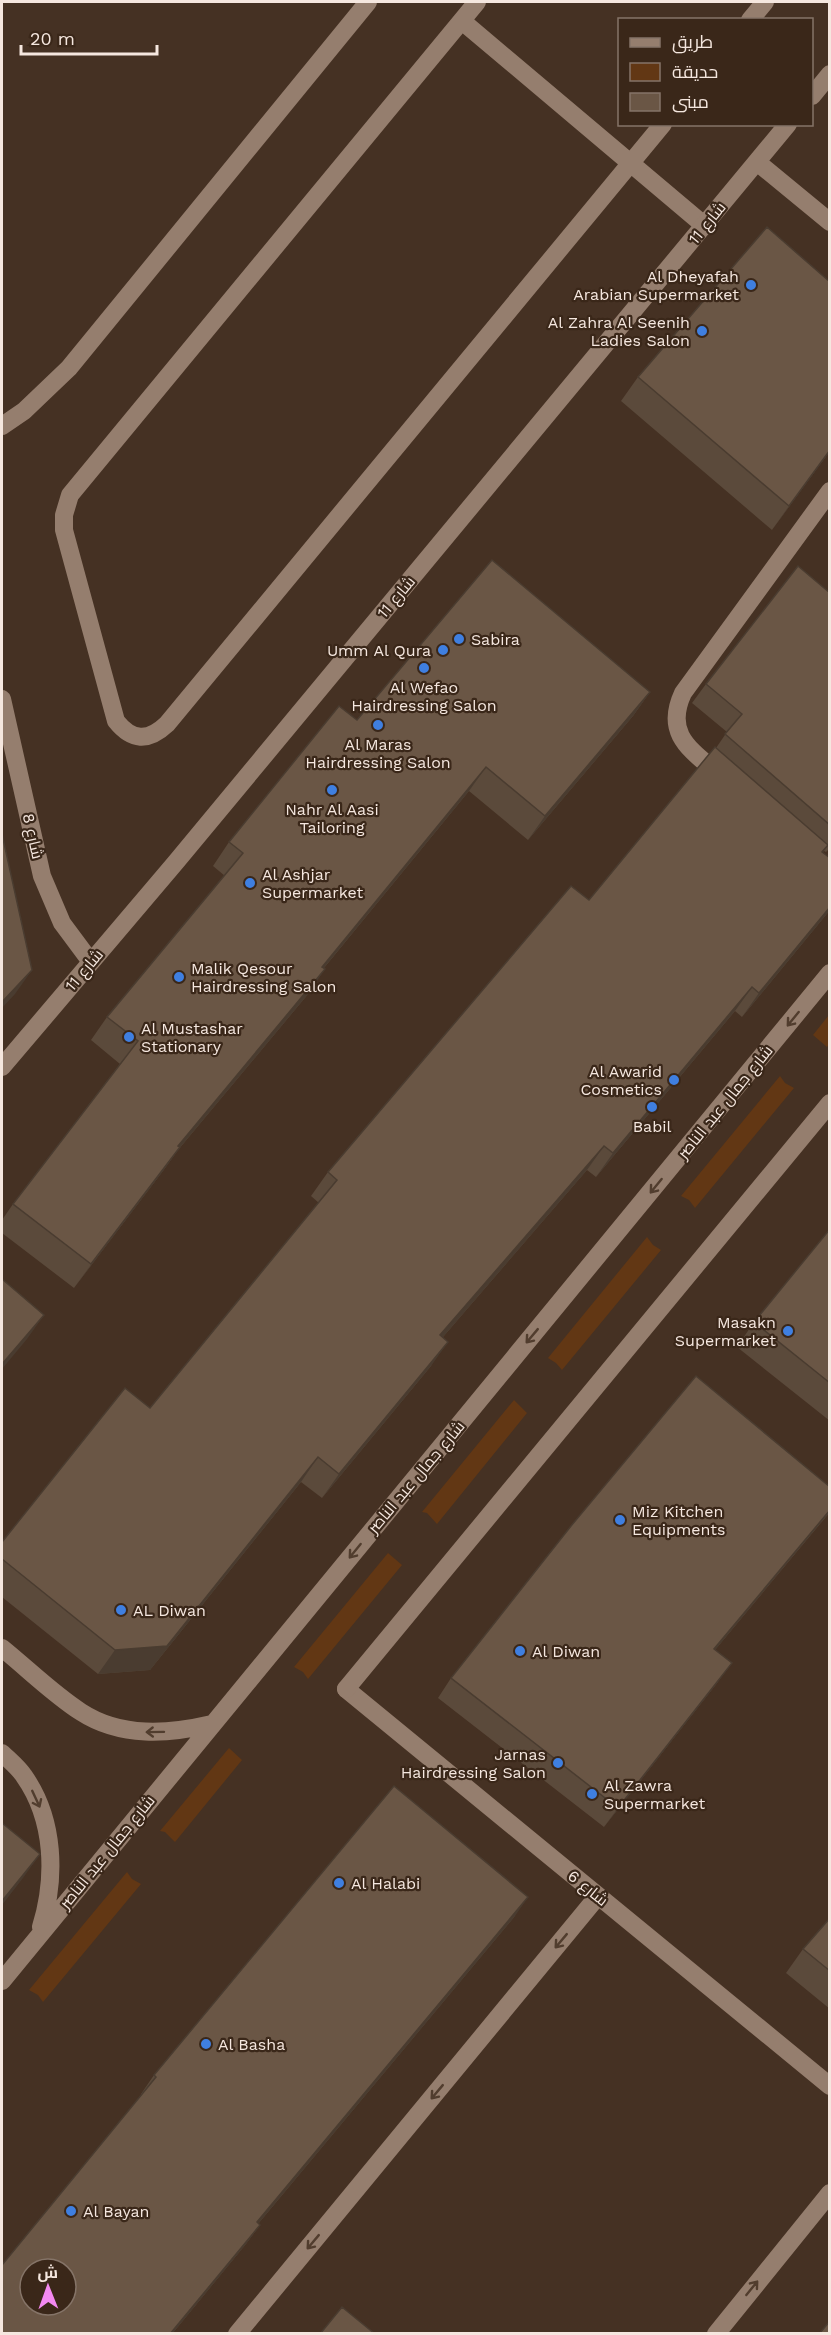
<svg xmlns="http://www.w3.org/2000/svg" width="831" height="2335" font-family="'Work Sans',Cairo,sans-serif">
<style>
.green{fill:#623714}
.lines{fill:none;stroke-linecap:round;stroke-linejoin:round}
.lane{stroke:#957e6e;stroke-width:18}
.street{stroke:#957e6e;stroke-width:18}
.secondary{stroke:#957e6e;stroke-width:18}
.wall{fill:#5b4a3b}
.shaded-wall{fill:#4a3c30}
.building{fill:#6a5645;stroke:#4a3c30;stroke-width:1.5;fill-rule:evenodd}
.oneway{stroke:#513d2e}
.shop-dot{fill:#3f7fe0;stroke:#3a2719;stroke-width:2}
.labels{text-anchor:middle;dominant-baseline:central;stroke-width:4.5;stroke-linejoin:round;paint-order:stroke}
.street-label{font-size:16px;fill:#f5e7df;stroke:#3a2719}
.poi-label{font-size:16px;fill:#f5e7df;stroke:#3a2719;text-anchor:start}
</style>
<rect width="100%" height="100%" fill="#453123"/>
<path class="green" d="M 829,1015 L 829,1044 L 827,1047 L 813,1035 Z
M 780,1076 L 785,1083 L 794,1088 L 695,1208 L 689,1200 L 681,1196 Z
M 647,1237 L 653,1245 L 661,1250 L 562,1370 L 556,1363 L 548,1358 Z
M 514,1400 L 527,1413 L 437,1524 L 427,1513 L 422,1512 Z
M 388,1553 L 402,1565 L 308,1679 L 303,1672 L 294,1667 Z
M 229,1748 L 242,1760 L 175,1842 L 165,1832 L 160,1831 Z
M 127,1872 L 132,1879 L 141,1884 L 43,2002 L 38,1995 L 29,1990 Z"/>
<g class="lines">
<path class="lane" d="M 477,2 L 70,495 L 64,515 L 64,530 L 116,721 C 132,741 148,742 167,724 L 663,124
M 750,20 L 765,2
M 462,21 L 705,226
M 2,426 L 24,411 L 69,368 L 368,2
M 722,777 C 693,751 663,736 683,693 L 830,491"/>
<path class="street" d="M 812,96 L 830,74
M 757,162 L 830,222
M 2,699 L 42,876 L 62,923 L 91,962
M 2,1067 L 176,862 L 788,124
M 346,1689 L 830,2086
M 237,2334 L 598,1896
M 716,2334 L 830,2193"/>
<path class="secondary" d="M 2,1648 C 28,1669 53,1694 81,1712 C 121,1738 169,1734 212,1724
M 346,1689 L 830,1103
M 2,1753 C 9,1760 18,1767 24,1776 C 55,1820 56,1878 41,1927
M 2,1981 L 830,973"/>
</g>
<path class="wall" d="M 638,377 L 830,451 L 772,530 L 621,401 Z
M 830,593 L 830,848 L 826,852 L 824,851 L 823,852 L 830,910 L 742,1017 L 735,1011 L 596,1177 L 587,1170 L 443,1337 L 431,1366 L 322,1498 L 301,1482 L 150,1670 L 98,1674 L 2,1597 L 2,1542 L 150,1408 L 319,1203 L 311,1196 L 328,1172 L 589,900 L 716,748 L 727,732 L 692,703 L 706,684 Z
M 650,692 L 633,716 L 528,840 L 469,791 L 324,968 L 309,993 L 178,1150 L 163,1171 L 74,1288 L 2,1233 L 2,1220 L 13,1204 L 120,1064 L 91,1040 L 107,1017 L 225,876 L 213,866 L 229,842 L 357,720 Z
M 830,1229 L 830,1421 L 737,1347 L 754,1322 Z
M 830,1487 L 830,1512 L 715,1650 L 718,1682 L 604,1827 L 438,1698 L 451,1678 Z
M 515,1916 L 258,2224 L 260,2225 L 246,2244 L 172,2334 L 2,2334 L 142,2095 L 141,2094 L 154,2075 Z
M 830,1918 L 830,2009 L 786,1973 L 803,1949 Z"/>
<path class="shaded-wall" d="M 830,450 L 830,451 L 772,530 L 789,506 Z
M 650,692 L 633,716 L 528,840 L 545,816 Z
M 486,767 L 469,791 L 305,991 L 322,967 Z
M 830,907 L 830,910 L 742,1017 L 759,993 Z
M 325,969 L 309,993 L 178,1150 L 163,1171 L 74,1288 L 178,1146 Z
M 32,970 L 15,994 L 2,1008 L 2,1002 Z
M 752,987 L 735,1011 L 596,1177 L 613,1153 Z
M 604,1146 L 587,1170 L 424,1359 L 440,1335 Z
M 44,1315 L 27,1339 L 2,1369 L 2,1364 Z
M 448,1342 L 431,1366 L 322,1498 L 339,1474 Z
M 318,1457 L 301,1482 L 150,1670 L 98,1674 L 115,1650 Z
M 830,1510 L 830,1512 L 827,1515 L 700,1668 L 714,1649 Z
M 732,1663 L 718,1682 L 604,1827 L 618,1808 Z
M 40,1854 L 23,1878 L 2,1905 L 2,1901 Z
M 528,1897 L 515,1916 L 243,2242 L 257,2222 Z
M 260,2225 L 246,2244 L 172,2334 L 170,2334 Z"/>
<path class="building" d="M 767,227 L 830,282 L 830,450 L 789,506 L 638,377 Z
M 492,560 L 650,692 L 545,816 L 486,767 L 322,967 L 325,969 L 178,1146 L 180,1147 L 91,1264 L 13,1204 L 138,1041 L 107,1017 L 243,853 L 229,842 L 339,706 L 357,720 Z
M 798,566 L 830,593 L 830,825 L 725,734 L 742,714 L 706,684 Z
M 715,747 L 828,845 L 822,852 L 830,858 L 830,907 L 759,993 L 752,987 L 613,1153 L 604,1146 L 440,1335 L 448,1342 L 339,1474 L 318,1457 L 167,1646 L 115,1650 L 2,1559 L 2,1542 L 125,1388 L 150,1408 L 337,1180 L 328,1172 L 571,886 L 589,900 Z
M 2,834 L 32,970 L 2,1002 Z
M 830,1229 L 830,1383 L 754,1322 Z
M 2,1279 L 44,1315 L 2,1364 Z
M 696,1376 L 830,1487 L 830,1510 L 714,1649 L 732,1663 L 618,1808 L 451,1678 L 571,1526 Z
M 394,1786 L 528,1897 L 257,2222 L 260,2225 L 170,2334 L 2,2334 L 2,2265 L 156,2077 L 154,2075 ZM 30,2269 L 66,2269 L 66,2305 L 30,2305 Z
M 2,1823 L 40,1854 L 2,1901 Z
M 830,1918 L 830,1971 L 803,1949 Z
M 342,2307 L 375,2334 L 320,2334 Z
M 830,2321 L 830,2334 L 819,2334 Z"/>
<defs><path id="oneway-shaft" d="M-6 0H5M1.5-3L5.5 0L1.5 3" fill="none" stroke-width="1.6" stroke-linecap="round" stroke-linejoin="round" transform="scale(1.5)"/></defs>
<g class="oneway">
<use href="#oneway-shaft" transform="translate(793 1019) rotate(129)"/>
<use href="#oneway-shaft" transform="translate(656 1186) rotate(129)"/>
<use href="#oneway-shaft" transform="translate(532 1336) rotate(130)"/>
<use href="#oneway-shaft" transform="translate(355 1551) rotate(129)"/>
<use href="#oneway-shaft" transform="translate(155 1732) rotate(179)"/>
<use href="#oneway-shaft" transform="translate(36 1799) rotate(65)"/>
<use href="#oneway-shaft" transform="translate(561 1941) rotate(130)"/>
<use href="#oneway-shaft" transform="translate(437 2092) rotate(130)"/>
<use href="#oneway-shaft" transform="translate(313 2242) rotate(130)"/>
<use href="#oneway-shaft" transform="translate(752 2288) rotate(-51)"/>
</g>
<g class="shop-dot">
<circle cx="751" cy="285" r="6"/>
<circle cx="702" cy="331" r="6"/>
<circle cx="459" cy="639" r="6"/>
<circle cx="443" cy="650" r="6"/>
<circle cx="424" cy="668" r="6"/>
<circle cx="378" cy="725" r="6"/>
<circle cx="332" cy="790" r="6"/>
<circle cx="250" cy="883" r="6"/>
<circle cx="179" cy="977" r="6"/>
<circle cx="129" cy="1037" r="6"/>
<circle cx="674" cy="1080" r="6"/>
<circle cx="652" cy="1107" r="6"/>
<circle cx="788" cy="1331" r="6"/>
<circle cx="620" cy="1520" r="6"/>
<circle cx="121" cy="1610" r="6"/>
<circle cx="520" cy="1651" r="6"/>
<circle cx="558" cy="1763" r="6"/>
<circle cx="592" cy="1794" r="6"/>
<circle cx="339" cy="1883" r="6"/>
<circle cx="206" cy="2044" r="6"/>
<circle cx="71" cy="2211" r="6"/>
</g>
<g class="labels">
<g class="street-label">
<text transform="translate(707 223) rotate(-51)">شارع 11</text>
<text transform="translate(396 597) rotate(-50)">شارع 11</text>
<text transform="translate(33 836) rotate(77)">شارع 8</text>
<text transform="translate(84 970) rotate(-50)">شارع 11</text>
<text transform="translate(725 1102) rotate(-51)">شارع جمال عبد الناصر</text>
<text transform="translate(416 1477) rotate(-50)">شارع جمال عبد الناصر</text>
<text transform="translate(107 1852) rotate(-51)">شارع جمال عبد الناصر</text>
<text transform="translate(588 1888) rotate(39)">شارع 6</text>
</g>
<g class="poi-label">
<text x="739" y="276" text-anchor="end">Al Dheyafah<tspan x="739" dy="18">Arabian Supermarket</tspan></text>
<text x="690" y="322" text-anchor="end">Al Zahra Al Seenih<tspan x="690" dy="18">Ladies Salon</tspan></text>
<text x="471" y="639">Sabira</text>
<text x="431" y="650" text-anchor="end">Umm Al Qura</text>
<text x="424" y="687" text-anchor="middle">Al Wefao<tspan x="424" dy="18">Hairdressing Salon</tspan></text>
<text x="378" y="744" text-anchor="middle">Al Maras<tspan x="378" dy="18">Hairdressing Salon</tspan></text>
<text x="332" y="809" text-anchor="middle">Nahr Al Aasi<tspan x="332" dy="18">Tailoring</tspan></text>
<text x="262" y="874">Al Ashjar<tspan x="262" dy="18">Supermarket</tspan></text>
<text x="191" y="968">Malik Qesour<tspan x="191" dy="18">Hairdressing Salon</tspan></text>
<text x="141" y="1028">Al Mustashar<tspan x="141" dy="18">Stationary</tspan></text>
<text x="662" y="1071" text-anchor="end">Al Awarid<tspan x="662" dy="18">Cosmetics</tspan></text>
<text x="652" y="1126" text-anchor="middle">Babil</text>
<text x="776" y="1322" text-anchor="end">Masakn<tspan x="776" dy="18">Supermarket</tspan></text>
<text x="632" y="1511">Miz Kitchen<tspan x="632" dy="18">Equipments</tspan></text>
<text x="133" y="1610">AL Diwan</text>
<text x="532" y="1651">Al Diwan</text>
<text x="546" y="1754" text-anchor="end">Jarnas<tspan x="546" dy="18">Hairdressing Salon</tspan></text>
<text x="604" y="1785">Al Zawra<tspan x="604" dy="18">Supermarket</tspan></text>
<text x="351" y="1883">Al Halabi</text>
<text x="218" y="2044">Al Basha</text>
<text x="83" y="2211">Al Bayan</text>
</g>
</g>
<rect width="831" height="2335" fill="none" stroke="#f5e7df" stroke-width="6"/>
<rect x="618" y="18" width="195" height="108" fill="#3a2719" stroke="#857468" stroke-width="1.5"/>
<rect x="630" y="38" width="30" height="9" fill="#957e6e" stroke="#857468" stroke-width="1.5"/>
<text x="672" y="48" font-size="18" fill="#f5e7df">طريق</text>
<rect x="630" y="63" width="30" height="18" fill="#623714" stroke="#857468" stroke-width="1.5"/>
<text x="672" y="78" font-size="18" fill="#f5e7df">حديقة</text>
<rect x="630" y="93" width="30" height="18" fill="#6a5645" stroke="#857468" stroke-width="1.5"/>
<text x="672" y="108" font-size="18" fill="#f5e7df">مبنى</text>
<g transform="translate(48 2287) rotate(359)"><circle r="28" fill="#3a2719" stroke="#857468" stroke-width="1.5"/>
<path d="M0-4.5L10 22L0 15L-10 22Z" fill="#f389f1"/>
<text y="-9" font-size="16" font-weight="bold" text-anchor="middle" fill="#f5e7df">ش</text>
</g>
<path d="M21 45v9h136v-9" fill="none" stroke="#f5e7df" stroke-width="3"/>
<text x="30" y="45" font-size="18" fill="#f5e7df" stroke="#3a2719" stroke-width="4.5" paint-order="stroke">20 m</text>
</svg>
